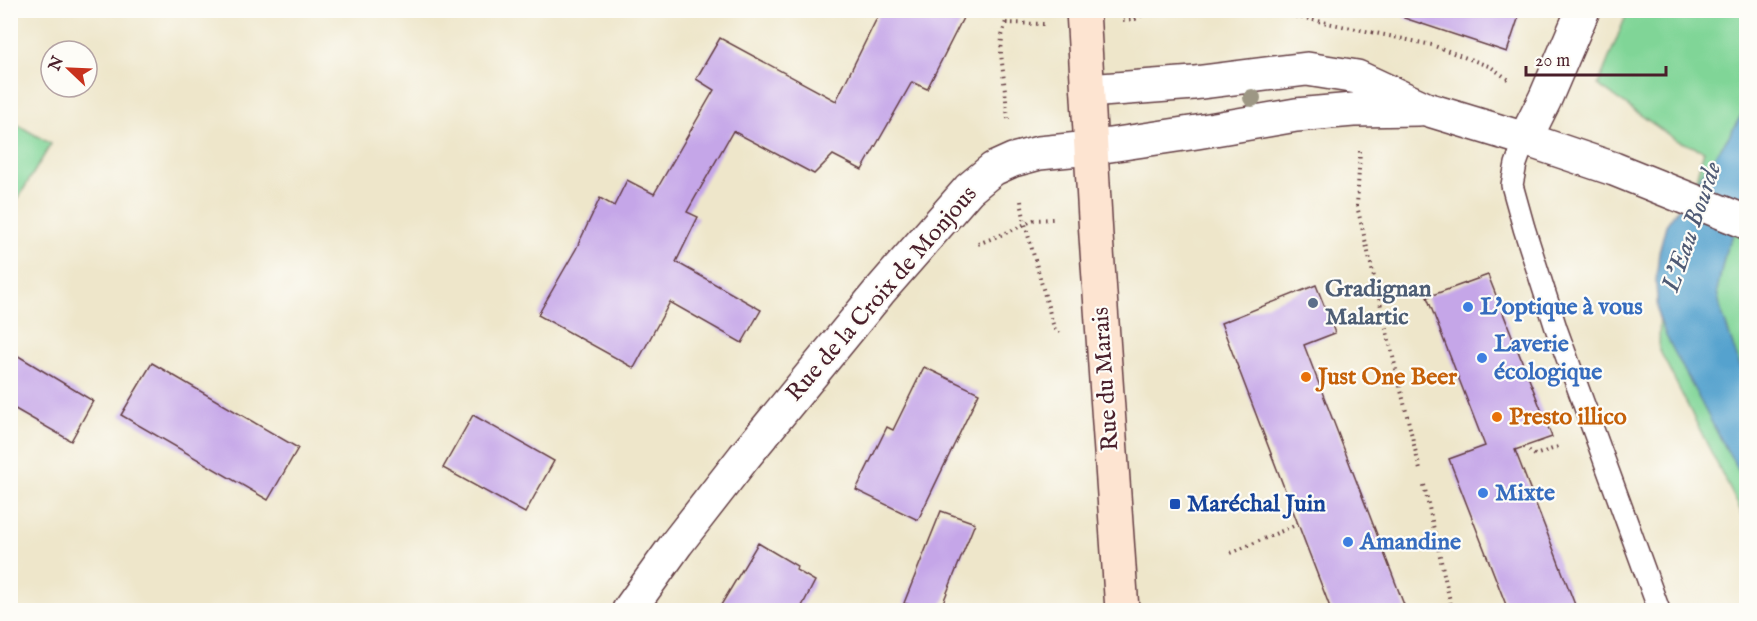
<svg xmlns="http://www.w3.org/2000/svg" width="1757" height="621" font-family="'IM FELL English',serif">
<style>
.green{fill:#80d597;stroke:#657a61;stroke-width:1.5}
.water{fill:#55a2ce;stroke:#50607c;stroke-width:1.5}
.building{fill:#c5a6e8}
.lines{fill:none;stroke-linecap:round;stroke-linejoin:round}
.service-casing{stroke:#633d43;stroke-width:24}
.minor-casing{stroke:#633d43;stroke-width:36}
.tertiary-casing{stroke:#633d43;stroke-width:36}
.secondary-casing{stroke:#633d43;stroke-width:36}
.path{stroke:#633d43;stroke-width:4;stroke-dasharray:1.5 4.5;stroke-linecap:butt}
.service{stroke:#fff;stroke-width:21}
.minor{stroke:#fff;stroke-width:33}
.tertiary{stroke:#fff;stroke-width:33}
.secondary{stroke:#fde4d1;stroke-width:33}
.tree{fill:#9d9784}
.service-dot{fill:#5c6f8a;stroke:#fdfcf7;stroke-width:2}
.shop-dot{fill:#3f7fe0;stroke:#fdfcf7;stroke-width:2}
.food-dot{fill:#e8710a;stroke:#fdfcf7;stroke-width:2}
.transit-dot{fill:#1a4fb4;stroke:#fdfcf7;stroke-width:2}
.labels{text-anchor:middle;dominant-baseline:central;stroke-width:4.5;stroke-linejoin:round;paint-order:stroke}
.service-label{font-size:24px;font-weight:bold;fill:#4e5e75;stroke:#fdfcf7;text-anchor:start}
.street-label{font-size:24px;fill:#4a1f2b;stroke:#fdfcf7}
.shop-label{font-size:24px;font-weight:bold;fill:#366cbe;stroke:#fdfcf7;text-anchor:start}
.food-label{font-size:24px;font-weight:bold;fill:#c56008;stroke:#fdfcf7;text-anchor:start}
.transit-label{font-size:24px;font-weight:bold;fill:#164399;stroke:#fdfcf7;text-anchor:start}
.water-label{font-size:26px;font-style:italic;fill:#4f5a74;stroke:#fdfcf7}
</style>
<rect width="100%" height="100%" fill="#fdfcf7"/>
<filter id="ink" filterUnits="userSpaceOnUse"><feTurbulence type="fractalNoise" baseFrequency=".0167" numOctaves="2"/><feDisplacementMap in="SourceGraphic" scale="12" xChannelSelector="R" yChannelSelector="G"/><feConvolveMatrix kernelMatrix="1 2 1 2 8 2 1 2 1" color-interpolation-filters="sRGB"/></filter>
<filter id="wash" filterUnits="userSpaceOnUse"><feTurbulence type="fractalNoise" baseFrequency=".008" numOctaves="4" result="noise"/><feDisplacementMap in="SourceGraphic" scale="24" xChannelSelector="R" yChannelSelector="G"/><feGaussianBlur stdDeviation="1.35" result="paint"/><feColorMatrix in="noise" values="0 0 0 0 0 0 0 0 0 0 0 0 0 0 0 0 0 1.4 0 .05"/><feComposite in="paint" operator="in"/></filter>
<g filter="url(#wash)">
<rect width="100%" height="100%" fill="#eee6ca"/>
<path class="green" d="M 1628,11 L 1746,11 L 1746,521 L 1659,349 L 1660,300 L 1704,151 L 1676,140 L 1598,85 Z
M 11,121 L 51,144 L 11,210 Z"/>
<path class="water" d="M 1746,107 L 1746,209 L 1726,250 L 1717,291 L 1721,310 L 1739,363 L 1746,376 L 1746,484 L 1714,427 L 1666,336 L 1658,315 L 1656,282 L 1659,252 L 1666,225 L 1729,136 Z"/>
<g id="blocks">
<path class="building" d="M 881,10 L 967,10 L 927,89 L 912,82 L 862,170 L 833,155 L 814,174 L 733,131 L 687,212 L 698,217 L 676,262 L 761,310 L 742,343 L 670,302 L 634,368 L 538,315 L 576,249 L 600,198 L 614,206 L 627,180 L 654,194 L 714,90 L 696,79 L 720,38 L 836,101 Z
M 1405,10 L 1521,10 L 1507,52 L 1404,18 Z
M 1488,275 L 1552,437 L 1515,450 L 1577,610 L 1508,610 L 1449,459 L 1485,446 L 1427,297 Z
M 1316,285 L 1335,333 L 1304,345 L 1406,610 L 1331,610 L 1221,323 Z
M 10,351 L 93,401 L 71,441 L 10,406 Z
M 152,363 L 298,448 L 268,500 L 121,415 Z
M 924,367 L 979,393 L 918,520 L 856,490 L 887,427 L 893,430 Z
M 473,415 L 554,461 L 525,513 L 443,468 Z
M 941,511 L 975,523 L 940,610 L 925,610 L 904,603 Z
M 758,543 L 797,566 L 796,570 L 815,581 L 800,610 L 718,610 Z"/>
</g>
</g>
<g filter="url(#ink)">
<use href="#blocks" fill-opacity="0" stroke="#633d43" stroke-width="1.5"/>
<g class="lines">
<g class="service-casing">
<path id="service" d="M 1525,139 L 1516,164 L 1512,185 L 1524,228 L 1556,328 L 1659,610"/>
</g>
<g class="minor-casing">
<path id="minor" d="M 1525,139 L 1545,99 L 1583,10
M 629,610 L 677,543 L 744,457 L 879,292 L 969,189 L 993,169 L 1013,160 L 1039,153 L 1090,148"/>
</g>
<g class="tertiary-casing">
<path id="tertiary" d="M 1088,91 L 1194,83 L 1307,69 L 1357,77 L 1426,109 L 1525,139 L 1614,169 L 1746,222
M 1090,148 L 1197,132 L 1296,115 L 1353,110 L 1419,109"/>
</g>
<g class="secondary-casing">
<path id="secondary" d="M 1083,10 L 1096,236 L 1122,610"/>
</g>
<path class="path" d="M 1266,10 L 1432,45 L 1491,67 L 1509,80
M 1123,20 L 1135,19 L 1150,10
M 1006,23 L 1044,24
M 1008,119 L 1001,53 L 1002,36 L 1009,10
M 1360,151 L 1357,206 L 1420,470
M 1021,201 L 1025,224 L 1054,328 L 1060,333
M 978,244 L 1008,232 L 1034,220 L 1053,219
M 1524,447 L 1535,455 L 1561,446
M 1424,485 L 1452,610
M 1231,553 L 1298,524"/>
<use href="#service" class="service"/>
<use href="#minor" class="minor"/>
<use href="#tertiary" class="tertiary"/>
<use href="#secondary" class="secondary"/>
</g>
<circle class="tree" cx="1252" cy="98" r="9"/>
</g>
<circle class="service-dot" cx="1313" cy="303" r="6"/>
<g class="shop-dot">
<circle cx="1468" cy="307" r="6"/>
<circle cx="1482" cy="358" r="6"/>
<circle cx="1483" cy="493" r="6"/>
<circle cx="1348" cy="542" r="6"/>
</g>
<g class="food-dot">
<circle cx="1306" cy="377" r="6"/>
<circle cx="1497" cy="417" r="6"/>
</g>
<rect class="transit-dot" x="1169" y="498" width="12" height="12" rx="3"/>
<g class="labels">
<g class="service-label">
<text x="1325" y="289">Gradignan<tspan x="1325" dy="28">Malartic</tspan></text>
</g>
<g class="street-label">
<text transform="translate(882 294) rotate(-49)">Rue de la Croix de Monjous</text>
<text transform="translate(1106 379) rotate(-94)">Rue du Marais</text>
</g>
<g class="shop-label">
<text x="1480" y="307">L'optique à vous</text>
<text x="1494" y="344">Laverie<tspan x="1494" dy="28">écologique</tspan></text>
<text x="1495" y="493">Mixte</text>
<text x="1360" y="542">Amandine</text>
</g>
<g class="food-label">
<text x="1318" y="377">Just One Beer</text>
<text x="1509" y="417">Presto illico</text>
</g>
<g class="transit-label">
<text x="1187" y="504">Maréchal Juin</text>
</g>
<g class="water-label">
<text transform="translate(1692 227) rotate(-71)">L'Eau Bourde</text>
</g>
</g>
<rect width="1757" height="621" fill="none" stroke="#fdfcf7" stroke-width="36"/>
<g transform="translate(69 69) rotate(293)"><circle r="28" fill="#fdfcf7" stroke="#b5a4a5" stroke-width="1.5"/>
<path d="M0-4.5L10 22L0 15L-10 22Z" fill="#c8321e"/>
<text y="-9" font-size="16" font-weight="bold" text-anchor="middle" fill="#4a1f2b">N</text>
</g>
<path d="M1526 66v9h140v-9" fill="none" stroke="#4a1f2b" stroke-width="3"/>
<text x="1535" y="66" font-size="18" fill="#4a1f2b" stroke="#fdfcf7" stroke-width="4.5" paint-order="stroke">20 m</text>
</svg>
